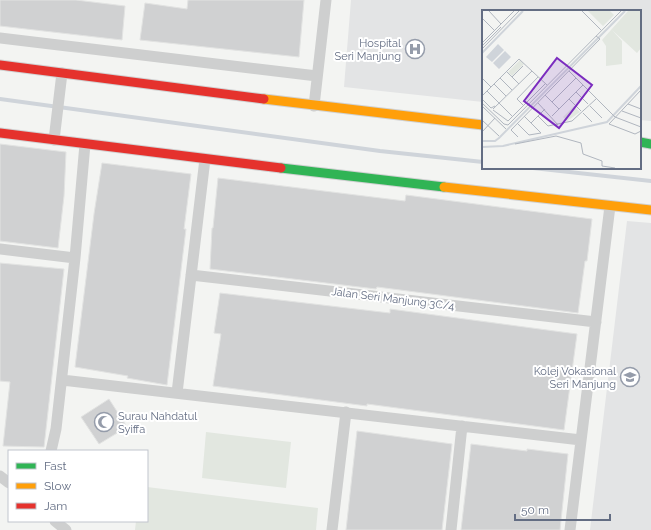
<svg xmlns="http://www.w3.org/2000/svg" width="651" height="530" font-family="Raleway,sans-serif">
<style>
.built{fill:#e3e4e5}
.green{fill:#e2e7e0}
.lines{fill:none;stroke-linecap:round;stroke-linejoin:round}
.stream{stroke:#cfd4da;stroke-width:4}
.building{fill:#d0d1d2;stroke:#e2e3e2}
.fast-casing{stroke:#d0d1d2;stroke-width:11}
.slow-casing{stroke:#d0d1d2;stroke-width:11}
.jam-casing{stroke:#d0d1d2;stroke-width:11}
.street{stroke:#cecfcf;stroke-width:11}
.fast{stroke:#30b455;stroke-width:9}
.slow{stroke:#ff9f0a;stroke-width:9}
.jam{stroke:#e5322d;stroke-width:9}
.labels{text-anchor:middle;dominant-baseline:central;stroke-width:4;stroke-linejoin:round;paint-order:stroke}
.poi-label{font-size:11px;fill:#636d83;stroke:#fff;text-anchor:end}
.street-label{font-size:11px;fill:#636d83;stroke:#fff}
.inset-river{fill:none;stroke:#cfd4da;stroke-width:2}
.inset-road{fill:none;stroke:#b0b6bf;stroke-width:1}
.view{fill:#7b2cbf;fill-opacity:0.15;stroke:#7b2cbf;stroke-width:2}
.inset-edge{fill:none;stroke:#636d83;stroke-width:2}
</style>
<rect width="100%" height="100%" fill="#f3f4f2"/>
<path class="built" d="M 351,0 L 651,0 L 651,121 L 640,120 L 640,11 L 483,11 L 483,102 L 344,87 Z
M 627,221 L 651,223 L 651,530 L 590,530 Z"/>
<path class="green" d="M 206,432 L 291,442 L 286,488 L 202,478 Z
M 147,487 L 318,508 L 316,530 L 135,530 L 136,521 L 147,521 Z"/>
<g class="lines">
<path class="stream" d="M 0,99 L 380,151 L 483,162
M 533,168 L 651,181"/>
</g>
<path class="building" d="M 0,0 L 76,0 L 125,6 L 122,40 L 0,26 Z
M 188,0 L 304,0 L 299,57 L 140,40 L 145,3 L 187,9 Z
M 0,144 L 66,152 L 64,196 L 58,248 L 0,241 Z
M 102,163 L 191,174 L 184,229 L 186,229 L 167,385 L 127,378 L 128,376 L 75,367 L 94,214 Z
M 218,178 L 405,201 L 406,195 L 592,219 L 587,261 L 585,261 L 578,313 L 377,287 L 376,289 L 210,269 L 212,228 L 213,228 Z
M 0,263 L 64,269 L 44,447 L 3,446 L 10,382 L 0,381 Z
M 220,293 L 390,313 L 390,309 L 577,334 L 564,430 L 367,404 L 367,406 L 213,386 L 221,334 L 214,333 Z
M 109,399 L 127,427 L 99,444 L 81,417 Z
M 357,431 L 452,444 L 442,530 L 346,530 Z
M 471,444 L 527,451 L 527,449 L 568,454 L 560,530 L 461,530 Z"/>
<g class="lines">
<g class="fast-casing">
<path id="fast" d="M 640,142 L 651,144
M 281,168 L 444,187"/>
</g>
<g class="slow-casing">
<path id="slow" d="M 264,99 L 483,125
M 444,187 L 651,210"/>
</g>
<g class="jam-casing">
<path id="jam" d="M 0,65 L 264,99
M 0,133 L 281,168"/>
</g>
<path class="street" d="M 0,38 L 317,76
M 314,106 L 326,0
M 54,140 L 62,73
M 0,249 L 75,258
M 191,275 L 596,322
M 62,380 L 581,440
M 177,393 L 205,159
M 51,451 L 56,429 L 75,258 L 85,144
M 0,476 L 9,483
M 55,521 L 66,530
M 332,530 L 346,412
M 451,530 L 462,426
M 570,530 L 610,206"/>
<use href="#fast" class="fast"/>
<use href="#slow" class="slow"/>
<use href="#jam" class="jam"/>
</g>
<defs>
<g id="hospital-ring" transform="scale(1)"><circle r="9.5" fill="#fff" stroke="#959caa" stroke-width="1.5"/><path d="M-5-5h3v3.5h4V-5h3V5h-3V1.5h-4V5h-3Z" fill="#959caa"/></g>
<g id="university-ring" transform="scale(1)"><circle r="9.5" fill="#fff" stroke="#959caa" stroke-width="1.5"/><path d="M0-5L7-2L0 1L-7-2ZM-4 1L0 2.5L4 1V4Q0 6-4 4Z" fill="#959caa"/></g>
<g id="mosque-ring" transform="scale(1)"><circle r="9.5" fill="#fff" stroke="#959caa" stroke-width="1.5"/><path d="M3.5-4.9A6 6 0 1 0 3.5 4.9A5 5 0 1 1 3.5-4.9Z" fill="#959caa"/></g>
</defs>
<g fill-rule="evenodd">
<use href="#hospital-ring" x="415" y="49"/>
<use href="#university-ring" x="630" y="377"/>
<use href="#mosque-ring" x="104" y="422"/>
</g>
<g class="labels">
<g class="poi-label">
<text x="401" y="43">Hospital<tspan x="401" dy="13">Seri Manjung</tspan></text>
<text x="616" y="371">Kolej Vokasional<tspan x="616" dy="13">Seri Manjung</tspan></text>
<text x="118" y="416" text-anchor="start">Surau Nahdatul<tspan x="118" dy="13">Syiffa</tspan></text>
</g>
<g class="street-label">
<text transform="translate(393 299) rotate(7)">Jalan Seri Manjung 3C/4</text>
</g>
</g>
<g transform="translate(482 10)">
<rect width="159" height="159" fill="#f3f4f2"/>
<path d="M 106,1 L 128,1 L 132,5 L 121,16 ZM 146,1 L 159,1 L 159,38 L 155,43 L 130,20 L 140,31 L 140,54 L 124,56 L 124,36 L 120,30 ZM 38,50 L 42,54 L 30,66 L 26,62 ZM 92,96 L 98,102 L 85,111 L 81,107 Z" fill="#e2e7e0"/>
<path d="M 16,34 L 22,40 L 10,52 L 4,47 ZM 23,41 L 29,47 L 17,59 L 11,53 Z" fill="#cfd4da"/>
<path class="inset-river" d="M 0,43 L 41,1M 0,131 L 13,131 L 17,128 L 143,1M 0,137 L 21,136 L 125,112 L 159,76"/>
<path class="inset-road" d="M 7,1 L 19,14M 100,1 L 119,20M 0,8 L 13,21M 0,33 L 32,1M 0,36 L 19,17M 0,39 L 37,1M 87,61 L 133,107 L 159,117M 25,62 L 37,74M 30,67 L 41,56M 0,68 L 9,77M 18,68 L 30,80M 12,74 L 24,86M 159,80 L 127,114 L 153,124 L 159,121M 5,81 L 30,106M 94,82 L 106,94M 63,85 L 77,99M 0,86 L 37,49 L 65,75M 0,89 L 9,98 L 13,96M 87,89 L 99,101M 70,92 L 94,68M 0,93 L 22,114 L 26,115 L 139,1M 56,93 L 76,115M 146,94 L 159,99M 41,95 L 35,89 L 56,67M 0,96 L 24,119M 108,96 L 120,108M 11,99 L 50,61M 11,100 L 26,111 L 63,74M 140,101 L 159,108M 101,103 L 110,112M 56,106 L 66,116 L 90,111 L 114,89M 70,106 L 101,75M 0,110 L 17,126M 35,113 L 47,125 L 59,123 L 42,106M 49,113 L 63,99M 0,122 L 13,108M 36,127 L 29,120 L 118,29 L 114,26M 33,134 L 74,126 L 99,133 L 101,144 L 120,151 L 120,156 L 133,158"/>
<path class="view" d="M 75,48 L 110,75 L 77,118 L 42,91 Z"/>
<rect width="159" height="159" class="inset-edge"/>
</g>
<rect x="8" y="450" width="140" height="72" fill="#ffffff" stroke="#c1c5cd"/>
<rect x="16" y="463" width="20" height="6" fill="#30b455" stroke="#c1c5cd"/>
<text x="44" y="470" font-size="12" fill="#636d83">Fast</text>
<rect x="16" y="483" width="20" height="6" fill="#ff9f0a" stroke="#c1c5cd"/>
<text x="44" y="490" font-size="12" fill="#636d83">Slow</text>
<rect x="16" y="503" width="20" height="6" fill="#e5322d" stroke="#c1c5cd"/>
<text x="44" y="510" font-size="12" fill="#636d83">Jam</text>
<path d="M515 514v6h95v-6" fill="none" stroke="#636d83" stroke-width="2"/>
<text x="521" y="514" font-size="12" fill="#636d83" stroke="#ffffff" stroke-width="3" paint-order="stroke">50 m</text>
</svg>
